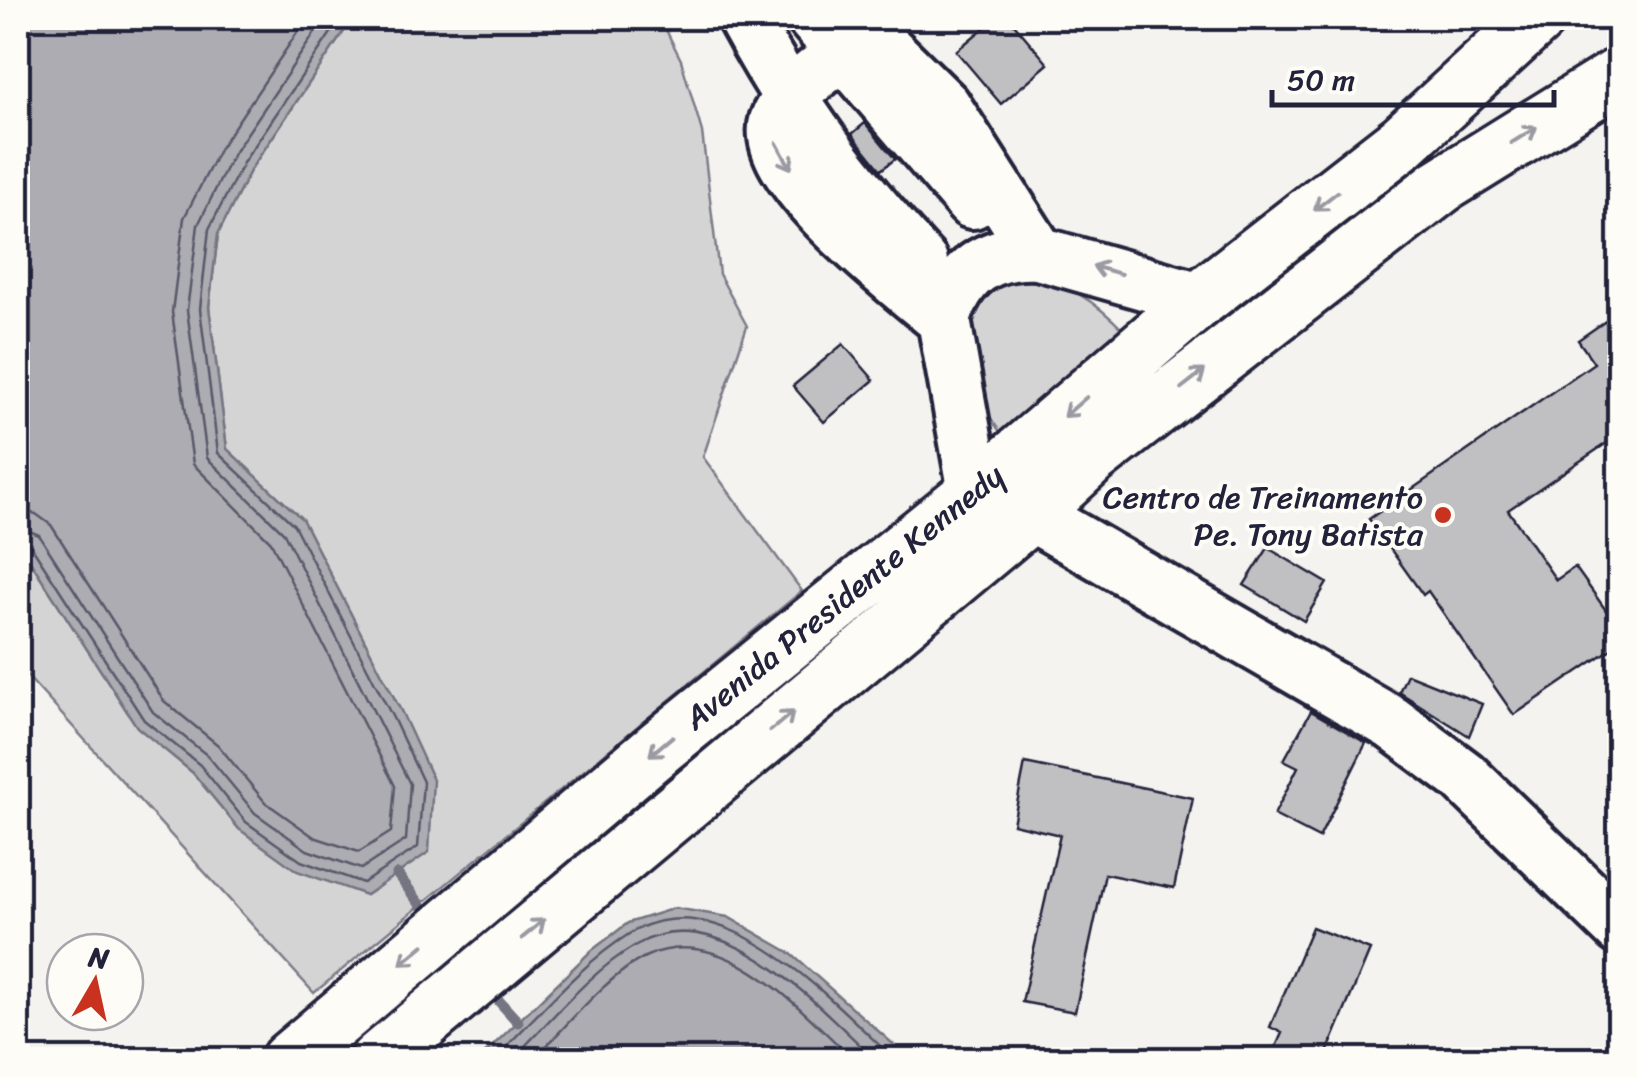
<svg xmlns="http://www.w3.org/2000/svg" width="1637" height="1077" font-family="Sriracha,sans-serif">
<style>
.green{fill:#d5d4d5;stroke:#7c7b88;stroke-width:2.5}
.water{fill:#acacb2;stroke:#757582;stroke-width:2.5}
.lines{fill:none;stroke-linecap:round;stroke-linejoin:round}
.shore{stroke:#59596b;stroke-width:2.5}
.stream{stroke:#757582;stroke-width:11}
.building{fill:#c0bfc2;stroke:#22223b;stroke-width:2.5}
.minor-casing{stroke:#22223b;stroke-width:60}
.major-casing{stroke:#22223b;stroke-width:62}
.minor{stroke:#fdfcf7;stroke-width:52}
.major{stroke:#fdfcf7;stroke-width:55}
.oneway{stroke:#9a9aa2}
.poi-dot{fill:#c8321e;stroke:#fdfcf7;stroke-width:4}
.labels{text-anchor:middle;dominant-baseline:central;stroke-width:8;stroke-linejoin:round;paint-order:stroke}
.poi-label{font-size:32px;fill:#22223b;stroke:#fdfcf7;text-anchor:end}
.street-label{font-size:32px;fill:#22223b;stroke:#fdfcf7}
</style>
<rect width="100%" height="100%" fill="#f4f3ef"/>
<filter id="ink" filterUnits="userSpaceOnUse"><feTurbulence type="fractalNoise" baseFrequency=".01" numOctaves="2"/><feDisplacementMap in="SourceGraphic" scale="20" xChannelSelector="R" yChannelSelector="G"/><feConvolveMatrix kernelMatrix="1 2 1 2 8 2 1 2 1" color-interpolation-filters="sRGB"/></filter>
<g filter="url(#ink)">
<path class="green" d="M 353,18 L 660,18 L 681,60 L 702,132 L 719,274 L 747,326 L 703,457 L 802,591 L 314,993 L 18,666 L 18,542 L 137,727 L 193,773 L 239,829 L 366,895 L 428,852 L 403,715 L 302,519 L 227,449 L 209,307 L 218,234 L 251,169 Z
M 1024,274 C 1068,283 1094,300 1125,332 L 1000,432 L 970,387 L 969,313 L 989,289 Z"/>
<path class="water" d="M 18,18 L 353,18 L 251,169 L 218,234 L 209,307 L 227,449 L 302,519 L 403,715 L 433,780 L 429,852 L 366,895 L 297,871 L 239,829 L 193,773 L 137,727 L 18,542 Z
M 675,908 L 728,917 L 789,952 L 910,1059 L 479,1059 L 591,951 L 628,923 Z"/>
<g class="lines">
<path class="shore" d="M 18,511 L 36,514 L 51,525 L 164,701 L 218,745 L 265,802 L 314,837 L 359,852 L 391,832 L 395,786 L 271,542 L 193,464 L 172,312 L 184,218 L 220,148 L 307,18
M 18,526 L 39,535 L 153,712 L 208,756 L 255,813 L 307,850 L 361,869 L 406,840 L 410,784 L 284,533 L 207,458 L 187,310 L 198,225 L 232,156 L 325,18
M 18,538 L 30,544 L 144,720 L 200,765 L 246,822 L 301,861 L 363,883 L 418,847 L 423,782 L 394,720 L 294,525 L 218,453 L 200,309 L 209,229 L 243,163 L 341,18
M 493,1060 C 536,1018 578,966 629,934 C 723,876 833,1003 895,1060
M 511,1060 C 550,1022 589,972 636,945 C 722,895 819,1008 876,1060
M 533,1060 C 564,1029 608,974 647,956 C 726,921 802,1012 854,1060"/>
<path class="stream" d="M 397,874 L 427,913
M 489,990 L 518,1022"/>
</g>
<path class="building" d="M 996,18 L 1009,18 L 1048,64 L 1001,104 L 956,51 Z
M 865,123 L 895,159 L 881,170 L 852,134 Z
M 1620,311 L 1620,434 L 1508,510 L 1556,580 L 1575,567 L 1620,630 L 1620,643 L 1514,715 L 1428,591 L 1423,595 L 1369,519 L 1594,363 L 1578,340 Z
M 843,344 L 874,380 L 824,422 L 793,386 Z
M 1268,548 L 1327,583 L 1304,621 L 1244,585 Z
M 1407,674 L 1482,704 L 1469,736 L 1399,692 Z
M 1311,711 L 1366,743 L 1319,838 L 1274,815 L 1298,767 L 1284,760 Z
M 1025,763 L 1193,798 L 1174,888 L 1105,874 L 1075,1012 L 1022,1002 L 1060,835 L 1013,824 Z
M 1312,927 L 1370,950 L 1324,1060 L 1295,1060 L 1274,1051 L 1282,1033 L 1270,1027 Z"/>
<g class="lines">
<g class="minor-casing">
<path id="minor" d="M 744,18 C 797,116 845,179 921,262
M 814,18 L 972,202
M 944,320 C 904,286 759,177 776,121 C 785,93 824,69 845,50 L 887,50 L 944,106 L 1038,253
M 975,492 L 944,320 C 958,272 988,250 1038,253 L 1200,299
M 1031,514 L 1392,723 L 1463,776 L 1620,928"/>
</g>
<g class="major-casing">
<path id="major" d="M 289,1060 L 661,746 L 975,492 L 1200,299 L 1403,141 L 1537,18
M 378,1060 L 1031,514 L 1089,460 L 1441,186 L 1620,75"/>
</g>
<use href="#minor" class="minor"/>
<use href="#major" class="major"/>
</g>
<defs><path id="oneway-shaft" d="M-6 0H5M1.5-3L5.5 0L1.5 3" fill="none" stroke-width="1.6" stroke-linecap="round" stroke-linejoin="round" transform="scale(2.5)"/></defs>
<g class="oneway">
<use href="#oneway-shaft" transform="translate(1524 135) rotate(-32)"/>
<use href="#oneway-shaft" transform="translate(784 156) rotate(61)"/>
<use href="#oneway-shaft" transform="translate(1326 201) rotate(142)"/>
<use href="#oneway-shaft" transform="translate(1107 270) rotate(-164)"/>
<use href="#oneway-shaft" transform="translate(1193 379) rotate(-38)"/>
<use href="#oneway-shaft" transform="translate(1075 407) rotate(139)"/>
<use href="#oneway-shaft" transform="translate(782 721) rotate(-40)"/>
<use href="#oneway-shaft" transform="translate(661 746) rotate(140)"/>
<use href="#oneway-shaft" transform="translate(533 929) rotate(-40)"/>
<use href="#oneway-shaft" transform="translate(412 955) rotate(140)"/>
</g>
</g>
<circle class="poi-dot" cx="1443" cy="515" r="10"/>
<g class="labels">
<g class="poi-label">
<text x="1423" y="497">Centro de Treinamento<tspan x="1423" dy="37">Pe. Tony Batista</tspan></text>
</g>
<g class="street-label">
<text transform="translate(844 597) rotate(-39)">Avenida Presidente Kennedy</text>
</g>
</g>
<rect width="1637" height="1077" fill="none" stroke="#fdfcf7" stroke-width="60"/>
<rect x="30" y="30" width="1577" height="1017" fill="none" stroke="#22223b" stroke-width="4" filter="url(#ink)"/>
<g transform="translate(95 982) rotate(9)"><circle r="48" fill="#fdfcf7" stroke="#a5a5ac" stroke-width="2.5"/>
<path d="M0-8L18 38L0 25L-18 38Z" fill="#c8321e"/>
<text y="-15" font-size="28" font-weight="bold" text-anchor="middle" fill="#22223b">N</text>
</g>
<path d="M1272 90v15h282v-15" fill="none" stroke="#22223b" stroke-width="5"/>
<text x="1287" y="90" font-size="30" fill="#22223b" stroke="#fdfcf7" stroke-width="8" paint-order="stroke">50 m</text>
</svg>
